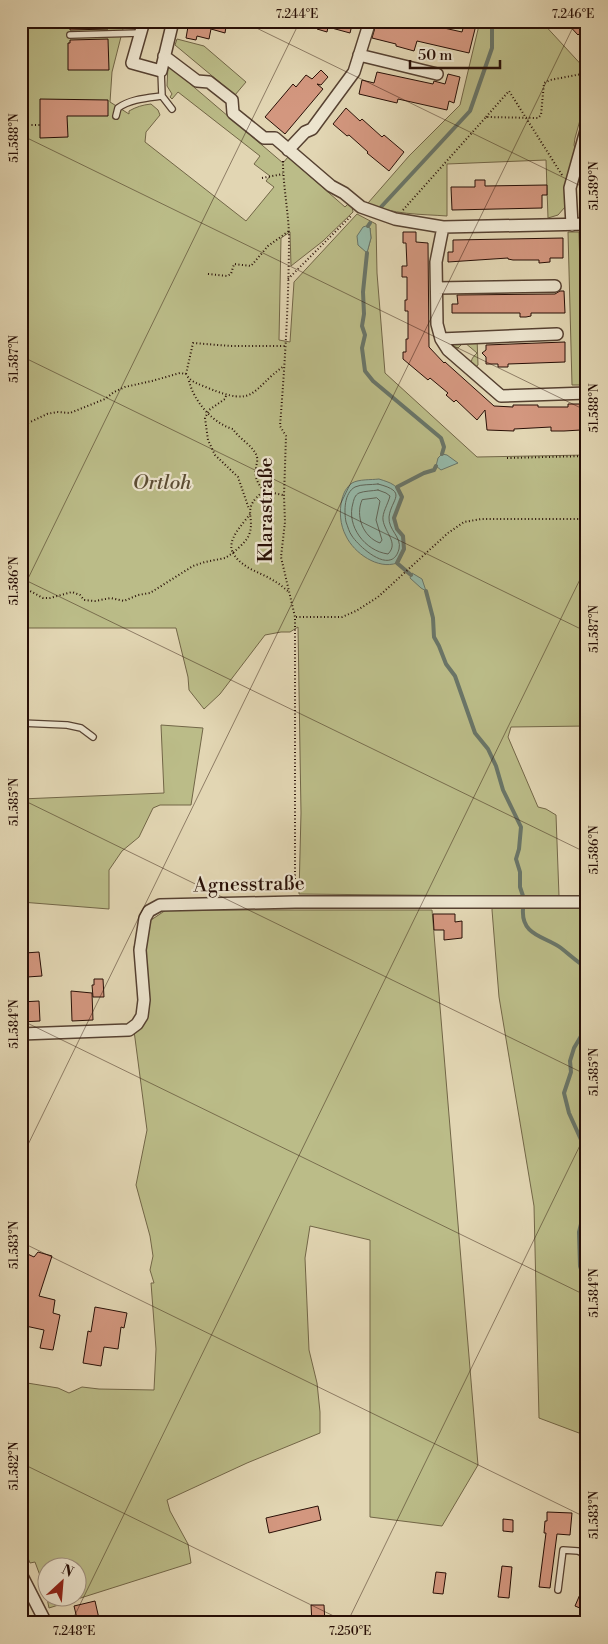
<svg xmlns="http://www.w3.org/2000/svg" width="608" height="1644" font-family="'Libre Bodoni',serif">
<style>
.green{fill:#bbbc88;stroke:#726647;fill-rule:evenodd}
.water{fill:#95b9a9;stroke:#697568}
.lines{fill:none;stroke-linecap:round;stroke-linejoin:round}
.shore{stroke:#5e6458;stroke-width:1}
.stream{stroke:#697568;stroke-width:4}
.building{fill:#d3977f;stroke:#280f06}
.service-casing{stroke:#564131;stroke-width:8}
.minor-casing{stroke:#564131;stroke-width:14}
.path{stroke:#280f06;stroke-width:2;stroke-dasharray:1 2.5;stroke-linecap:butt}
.service{stroke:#ece4ce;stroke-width:5.5}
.minor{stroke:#ece4ce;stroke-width:11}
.ticks{fill:none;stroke:#280f06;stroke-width:1;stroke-opacity:0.45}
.labels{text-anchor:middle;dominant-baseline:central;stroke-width:4.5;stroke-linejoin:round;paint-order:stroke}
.park-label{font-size:20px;font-style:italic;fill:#5b4c34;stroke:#ece4ce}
.street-label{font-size:20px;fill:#280f06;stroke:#ece4ce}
.neatline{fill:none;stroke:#280f06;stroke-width:2}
.ticks-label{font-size:12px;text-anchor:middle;fill:#280f06}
</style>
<rect width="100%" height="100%" fill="#e2d6b3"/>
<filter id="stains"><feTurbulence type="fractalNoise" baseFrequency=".004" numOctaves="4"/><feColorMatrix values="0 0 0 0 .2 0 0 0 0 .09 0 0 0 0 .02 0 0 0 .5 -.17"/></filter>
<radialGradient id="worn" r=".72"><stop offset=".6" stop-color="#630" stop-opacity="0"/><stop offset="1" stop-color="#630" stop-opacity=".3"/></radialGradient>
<path class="green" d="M 21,21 L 125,21 L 112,72 L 110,102 L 129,114 L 129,111 C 136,107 142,105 151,104 L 158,110 L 160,115 L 146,132 L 145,142 L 246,221 L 274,187 L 266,181 L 270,176 L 254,164 L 260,156 L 178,92 L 172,99 L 170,97 L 172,94 L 167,86 L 168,65 L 283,163 L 288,157 L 345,207 L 351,201 L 353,212 L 323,241 L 291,266 L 290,232 L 281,238 L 279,340 L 290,342 L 294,282 L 357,214 L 376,224 L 377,273 L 385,373 L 477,457 L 587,455 L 587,726 L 511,727 L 508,737 L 538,807 L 546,809 L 556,815 L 559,896 L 587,896 L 587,1436 L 539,1418 L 534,1206 L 499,997 L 492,910 L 493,896 L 299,894 L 301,813 L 298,627 L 290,632 L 281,632 L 265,635 L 220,694 L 204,709 L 189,690 L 188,677 L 176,628 L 21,628 ZM 370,228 L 371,238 L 367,252 L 358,245 Z
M 480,21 L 541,21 L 587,71 L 587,95 L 575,138 L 574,145 L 575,148 L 566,187 L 565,207 L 558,215 L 548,218 L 546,160 L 447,164 L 447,216 C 421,214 392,215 368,203 L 409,156 L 460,105 Z
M 177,39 L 204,46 L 246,82 L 235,95 L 175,45 Z
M 568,232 L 579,232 L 583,385 L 572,385 Z
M 584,232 L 587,232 L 587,385 L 586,385 Z
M 477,338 L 478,365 L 474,368 C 469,361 472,358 477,353 L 464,342 L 458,348 L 453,348 L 451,345 L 450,341 Z
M 161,725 L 203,728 L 191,805 L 160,805 L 153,808 L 139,837 L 122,851 L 109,870 L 109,909 L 21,902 L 21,799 L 164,793 Z
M 166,910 L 432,910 L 478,1465 L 442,1526 L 370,1517 L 370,1240 L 310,1226 L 305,1258 L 309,1350 L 317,1383 L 320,1412 L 320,1433 L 247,1463 L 167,1500 L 170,1511 L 188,1544 L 191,1563 L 49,1608 L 45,1589 L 35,1562 L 30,1563 L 21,1541 L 21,1382 L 58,1388 L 69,1393 L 82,1387 L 99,1389 L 154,1390 L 156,1349 L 151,1283 L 154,1283 L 150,1270 L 153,1256 L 150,1236 L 136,1185 L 147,1130 L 133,1023 L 143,1020 L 134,947 L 142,926 ZM 48,1566 L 78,1566 L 78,1596 L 48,1596 Z"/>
<path class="water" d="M 366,226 L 370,228 L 371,238 L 367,253 L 358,245 L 357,236 L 363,227 Z
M 442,454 L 447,455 L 458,463 L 441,470 L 436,466 L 438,458 Z
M 379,479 C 391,483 397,484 402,497 L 394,518 L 397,529 L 403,536 L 404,549 L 397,563 C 378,570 354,553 346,536 C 340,525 339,511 342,499 C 344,492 346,488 352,483 C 359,479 371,480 379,479 Z
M 412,573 L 422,579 L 426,591 L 421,588 L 410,578 Z"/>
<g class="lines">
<path class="shore" d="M 378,484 C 409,492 391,499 389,517 C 388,530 402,537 399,549 C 392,576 360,548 352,536 C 349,532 348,527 346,522 C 344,511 344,493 355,487 C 361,484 371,485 378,484 Z
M 378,490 L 386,493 L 390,496 C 388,504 382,513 383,520 C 385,533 399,543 388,554 C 365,551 346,526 353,503 C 354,499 355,495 359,493 C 364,491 372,491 378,490 Z
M 377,498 L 380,501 L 376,520 L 382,540 L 380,543 C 363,537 355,516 362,500 Z"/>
<path class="stream" d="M 381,207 L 470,111 L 492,48 L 492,21
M 368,226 L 370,223
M 367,253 L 363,292 L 364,314 L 362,326 L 365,335 L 362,348 L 365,371 L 373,381 L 441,438 L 444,447 L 442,454
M 411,575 L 397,563 L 404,549 L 403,536 L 397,529 L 394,518 L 402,497 L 397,487 L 424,473 L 434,470 L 436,466
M 426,591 L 433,618 L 434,637 L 439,646 L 446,664 L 455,676 L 475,733 L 488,749 L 496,766 L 503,790 L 521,827 L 519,849 L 516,859 L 520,872 L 520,887 L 523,896
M 523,909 C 521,936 545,936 561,948 C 570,955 577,962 587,968
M 587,1026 L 574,1048 L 570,1061 L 571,1072 L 564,1093 L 569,1113 L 587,1153
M 587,1200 L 579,1232 L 580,1266 L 587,1287"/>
</g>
<path class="building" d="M 70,21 L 108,21 L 108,29 L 70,30 Z
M 189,21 L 227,21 L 225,33 L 211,29 L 209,39 L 197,36 L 196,40 L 186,38 Z
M 318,21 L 353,21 L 350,33 L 328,27 L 327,32 L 317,29 Z
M 377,21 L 425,21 L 436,24 L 435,26 L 462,32 L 465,21 L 477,21 L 469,53 L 417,41 L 414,51 L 396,46 L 396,44 L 372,38 Z
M 565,21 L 587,21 L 587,41 L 579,34 L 578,35 Z
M 108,39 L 109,70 L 68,70 L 68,43 L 70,43 L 70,40 Z
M 321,70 L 328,77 L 321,85 L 317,84 L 323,89 L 285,134 L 265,117 L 293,84 L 296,87 L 306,75 L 312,79 Z
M 377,72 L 433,84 L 434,81 L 445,84 L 448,74 L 460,77 L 454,103 L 449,101 L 447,110 L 398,99 L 397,103 L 359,94 L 362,80 L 374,83 Z
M 40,99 L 108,100 L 108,116 L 67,116 L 68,137 L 40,138 Z
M 346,108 L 360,121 L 362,119 L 382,137 L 384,135 L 404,152 L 389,171 L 367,153 L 368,152 L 349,135 L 347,136 L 333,124 Z
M 475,180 L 485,180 L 485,186 L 547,185 L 547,195 L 542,195 L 542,208 L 452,210 L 451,187 L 475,187 Z
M 403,232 L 416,232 L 416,242 L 428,243 L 429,347 L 444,363 L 445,362 L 494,406 L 513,407 L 513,405 L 538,405 L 538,407 L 568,407 L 568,404 L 581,404 L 581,414 L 587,414 L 587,425 L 581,426 L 581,430 L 564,431 L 551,431 L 551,427 L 514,429 L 514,431 L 487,430 L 485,410 L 477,420 L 456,400 L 454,402 L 446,395 L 448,393 L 430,378 L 428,380 L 403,359 L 403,352 L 406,352 L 406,339 L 408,339 L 408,311 L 405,311 L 405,300 L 407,300 L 407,277 L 402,277 L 402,266 L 407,266 L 406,243 L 403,243 Z
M 563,238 L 563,258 L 550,258 L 550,262 L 539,263 L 539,260 L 513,260 L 508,259 L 508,258 L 448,262 L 448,252 L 453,252 L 453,240 Z
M 560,291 L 564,291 L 565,313 L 531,313 L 531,316 L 526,317 L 520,317 L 520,313 L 452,313 L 452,304 L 458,304 L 457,295 L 555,294 Z
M 565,342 L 565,362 L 508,364 L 508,367 L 498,367 L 498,364 L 486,364 L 486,357 L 482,353 L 486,350 L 486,345 Z
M 433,914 L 455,914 L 455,922 L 462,921 L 462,938 L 444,940 L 444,930 L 434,930 Z
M 39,952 L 42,976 L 27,977 L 25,953 Z
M 94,979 L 103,979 L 104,997 L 93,997 L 92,985 L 94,985 Z
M 71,991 L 92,993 L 93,1020 L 72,1021 Z
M 39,1001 L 40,1021 L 21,1022 L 21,1002 Z
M 21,1251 L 34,1257 L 38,1252 L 52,1256 L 39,1296 L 55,1300 L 53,1313 L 60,1315 L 53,1350 L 40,1348 L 44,1330 L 21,1325 Z
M 95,1307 L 127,1313 L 124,1328 L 121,1327 L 118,1349 L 104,1347 L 101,1366 L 83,1363 L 88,1331 L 91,1332 Z
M 318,1506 L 321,1520 L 269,1533 L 266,1518 Z
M 547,1512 L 572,1513 L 570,1535 L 557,1534 L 550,1588 L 539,1587 L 546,1533 L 544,1533 L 545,1521 L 547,1521 Z
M 503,1519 L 513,1520 L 513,1532 L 503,1531 Z
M 502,1566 L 512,1567 L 509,1598 L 498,1597 Z
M 436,1572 L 446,1573 L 443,1594 L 433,1593 Z
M 587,1578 L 587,1611 L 575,1606 Z
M 95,1601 L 100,1623 L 78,1623 L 74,1606 Z
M 311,1605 L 324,1605 L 325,1623 L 312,1623 Z"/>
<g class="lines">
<g class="service-casing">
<path id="service" d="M 70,35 L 140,33
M 161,71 L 162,96 L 172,109
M 116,116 L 118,108 C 130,99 147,98 162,96
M 21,723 L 67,725 L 81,728 L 93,737
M 558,1590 L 563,1550 L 578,1551 L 587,1555"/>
</g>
<g class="minor-casing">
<path id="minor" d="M 144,21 L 132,63 L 161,71 L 173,21
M 359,55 L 437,74
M 164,56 L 197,81 L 209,82 L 232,100 L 233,113 L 264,138 L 275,138 L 331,186 L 344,193 L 361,207 L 395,219 L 443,227 L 587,224
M 288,150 L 305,132 L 312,129 L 354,72 L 370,21
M 572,225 L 570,188 L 587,127
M 443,227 L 436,262 L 437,324 L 441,339 L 448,350 L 501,396 L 587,393
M 437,288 L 555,286
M 441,339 L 557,334
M 21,1034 L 129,1030 L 137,1024 L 142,1016 L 144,1000 L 140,950 L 145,918 L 149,911 L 160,905 L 295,902 L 587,902
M 21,1574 L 46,1623"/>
</g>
<path class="path" d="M 62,21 L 66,28
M 486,117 L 509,91 L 562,175
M 21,125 L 41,125
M 283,161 C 283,185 288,209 289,234 C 289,298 285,362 280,426 L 286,436 L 284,496 L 285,522 L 281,557 L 295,617 L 295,890
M 262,178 L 283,174
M 403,210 L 486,117 L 538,118 L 541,115 L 544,83 L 550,80 L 587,73
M 582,234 L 585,382
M 208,274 L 227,276 L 231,274 L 234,264 L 251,266 L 268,246 L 289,231
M 288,279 L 352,215
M 186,374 L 193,343 L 231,346 L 285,346
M 189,381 C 194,401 212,423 233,429 C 239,439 254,446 257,457 C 258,461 256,465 256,469 C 254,478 259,485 264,491
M 226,396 L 225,399 L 209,410 L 205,418 L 208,440 L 215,455 L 238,477 L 249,509
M 21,424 L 28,423 L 47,414 L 57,412 L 70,413 L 105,399 L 114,392 L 125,387 L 152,381 L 180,373 L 186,374 C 190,382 199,384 208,388 C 257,408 250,390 284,366
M 507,458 L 587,456
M 250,514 C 243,524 226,540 233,553 C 238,548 246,542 249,535 C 256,516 240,509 264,491 L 283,495
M 21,586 L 43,598 L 50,598 L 72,592 L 80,595 L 84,600 L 95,601 L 111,598 L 124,601 L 138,595 L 150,593 L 193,566 L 205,562 L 225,558 L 233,553 C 242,569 261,572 276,582 C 281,585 285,589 289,592
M 296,617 L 342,617 L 356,611 L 378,597 L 448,533 L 464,522 L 481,519 L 587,519"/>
<use href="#service" class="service"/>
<use href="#minor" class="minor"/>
</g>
<path class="ticks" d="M 242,21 L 587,189M 21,28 L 24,21M 21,135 L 587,411M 21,356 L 587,632M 21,578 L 587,853M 21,593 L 300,21M 21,799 L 587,1075M 21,1020 L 587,1296M 21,1159 L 576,21M 21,1242 L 587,1518M 21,1463 L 348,1623M 71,1623 L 587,565M 347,1623 L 587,1131"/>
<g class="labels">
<g class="park-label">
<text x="162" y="483">Ortloh</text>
</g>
<g class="street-label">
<text transform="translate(266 510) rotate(-90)">Klarastraße</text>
<text transform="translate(249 885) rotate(-1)">Agnesstraße</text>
</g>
</g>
<rect width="608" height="1644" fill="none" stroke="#e2d6b3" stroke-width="55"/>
<g transform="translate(62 1582) rotate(26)"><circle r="24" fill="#ece4ce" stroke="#9e8f7e"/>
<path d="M0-4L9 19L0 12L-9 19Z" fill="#8f2418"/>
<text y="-8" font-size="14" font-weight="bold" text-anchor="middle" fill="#280f06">N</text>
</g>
<path d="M410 60v8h90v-8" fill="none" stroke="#280f06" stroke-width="2.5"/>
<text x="418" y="60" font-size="15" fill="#280f06" stroke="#ece4ce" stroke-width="4" paint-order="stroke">50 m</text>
<rect x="28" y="28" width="552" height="1588" class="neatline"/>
<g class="ticks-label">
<text x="297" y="18">7.244°E</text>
<text x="573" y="18">7.246°E</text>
<text transform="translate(14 138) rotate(-90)" y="4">51.588°N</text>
<text transform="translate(594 186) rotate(-90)" y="4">51.589°N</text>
<text transform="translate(14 359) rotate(-90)" y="4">51.587°N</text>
<text transform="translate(594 408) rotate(-90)" y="4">51.588°N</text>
<text transform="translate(14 581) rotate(-90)" y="4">51.586°N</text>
<text transform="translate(594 629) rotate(-90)" y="4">51.587°N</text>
<text transform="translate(14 802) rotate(-90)" y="4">51.585°N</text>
<text transform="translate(594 850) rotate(-90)" y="4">51.586°N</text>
<text transform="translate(14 1024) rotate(-90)" y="4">51.584°N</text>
<text transform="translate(594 1072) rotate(-90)" y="4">51.585°N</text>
<text transform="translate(14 1245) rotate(-90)" y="4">51.583°N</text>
<text transform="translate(594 1293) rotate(-90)" y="4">51.584°N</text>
<text transform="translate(14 1466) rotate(-90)" y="4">51.582°N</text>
<text transform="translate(594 1515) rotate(-90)" y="4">51.583°N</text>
<text x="74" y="1635">7.248°E</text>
<text x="350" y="1635">7.250°E</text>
</g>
<rect width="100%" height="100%" filter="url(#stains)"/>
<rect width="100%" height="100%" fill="url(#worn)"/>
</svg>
